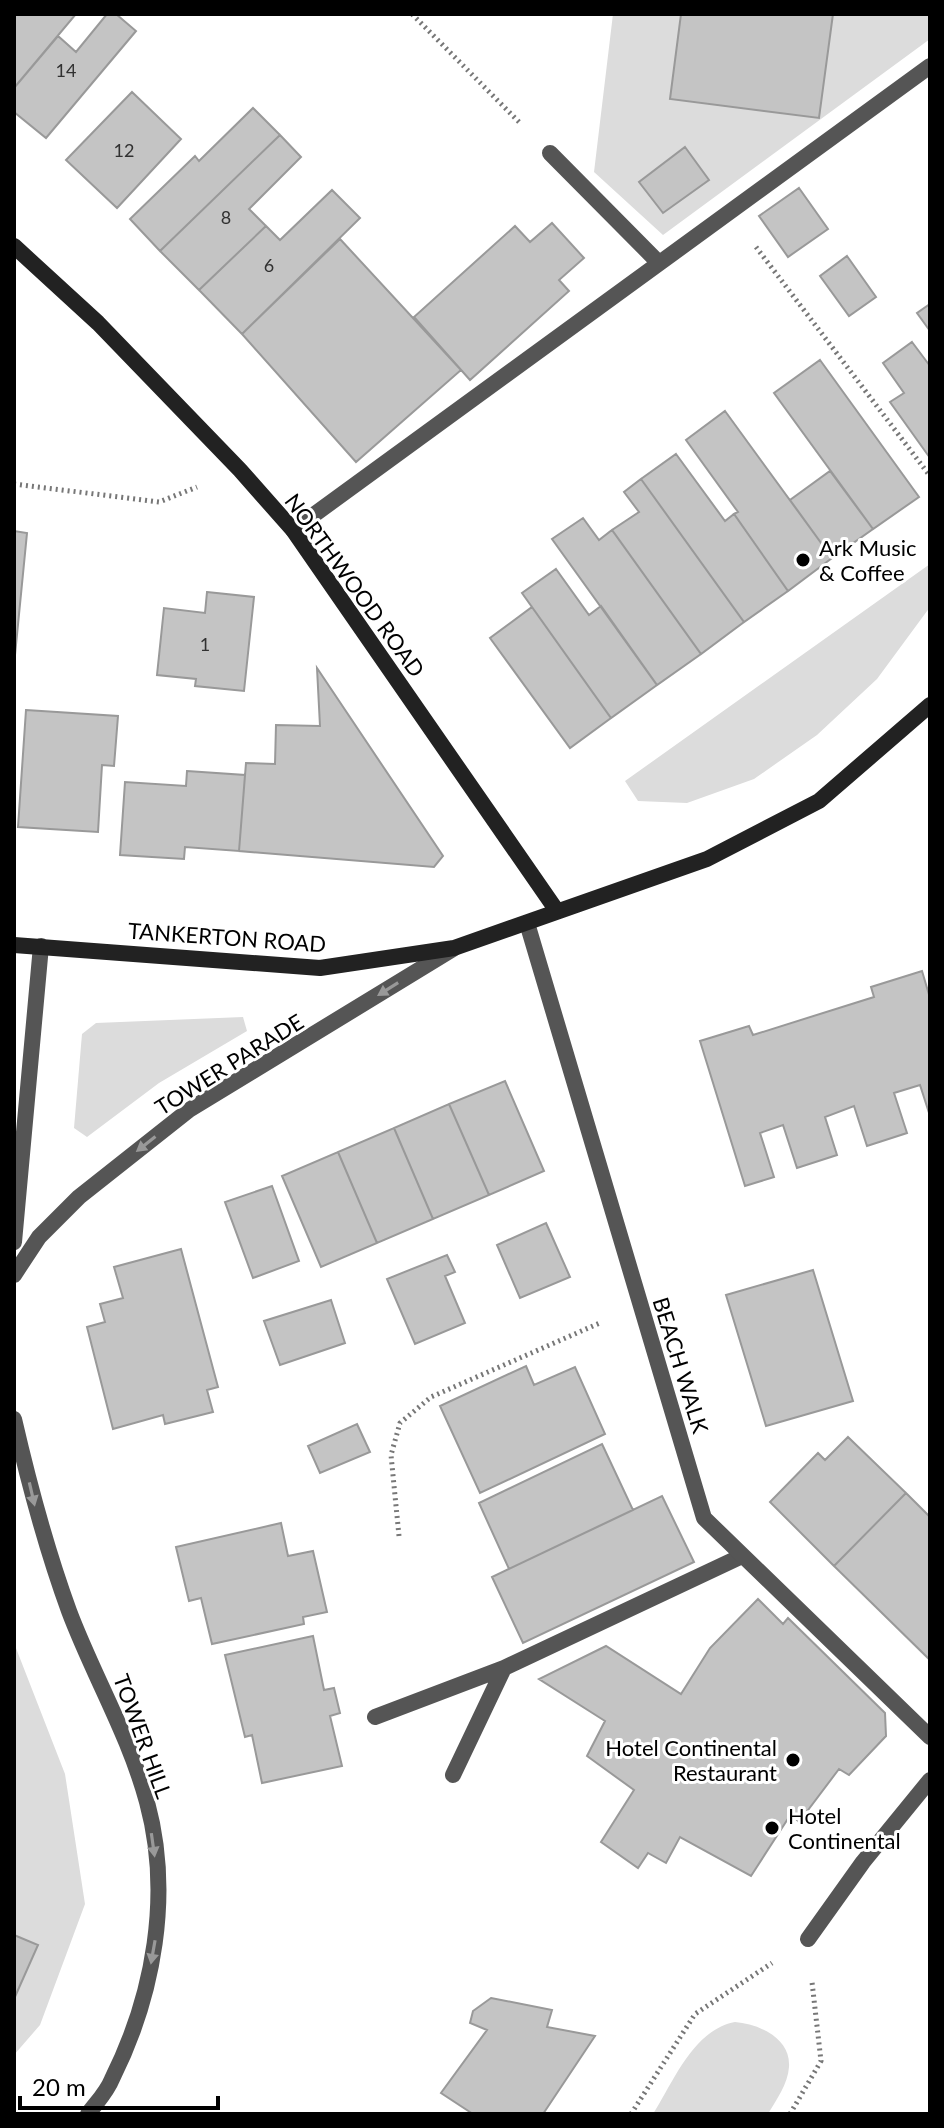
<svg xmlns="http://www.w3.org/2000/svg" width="944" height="2128" font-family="Lato,sans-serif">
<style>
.green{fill:#dcdcdc}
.building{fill:#c4c4c4;stroke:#999;stroke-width:2}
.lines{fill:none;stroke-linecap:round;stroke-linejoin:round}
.path{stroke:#777;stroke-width:5;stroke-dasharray:2 4;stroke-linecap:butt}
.lane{stroke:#555;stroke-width:16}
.street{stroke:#555;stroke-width:16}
.secondary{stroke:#222;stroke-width:16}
.oneway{fill:#999}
.poi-dot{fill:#000;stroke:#fff;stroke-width:3}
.labels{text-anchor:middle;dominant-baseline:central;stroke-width:6;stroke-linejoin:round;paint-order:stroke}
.number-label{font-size:18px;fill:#313131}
.poi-label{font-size:22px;fill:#000;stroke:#fff;text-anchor:start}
.street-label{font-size:22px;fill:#000;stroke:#fff}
</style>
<rect width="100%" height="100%" fill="#fff"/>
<path class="green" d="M 613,14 L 930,14 L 930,39 L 663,235 L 594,172 Z
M 930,564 L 930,607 L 877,679 L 817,735 L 754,779 L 687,803 L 638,801 L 625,781 Z
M 243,1017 L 247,1031 L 159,1083 L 87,1137 L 74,1128 L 82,1034 L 96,1023 Z
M 14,1643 L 65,1774 L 85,1904 L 40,2025 L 14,2055 Z
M 735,2022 C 759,2024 791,2038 789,2067 C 788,2084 776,2100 768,2114 L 653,2114 C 674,2081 693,2030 735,2022 Z"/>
<path class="building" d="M 14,14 L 76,14 L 14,88 Z
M 107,14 L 116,14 L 136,31 L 46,138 L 14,112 L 14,88 L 58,36 L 76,52 Z
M 681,14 L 833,14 L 819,118 L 670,99 Z
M 132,92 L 181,139 L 117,208 L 66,160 Z
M 253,108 L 280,135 L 160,251 L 130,219 L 195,156 L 199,161 Z
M 280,135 L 301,157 L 249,209 L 266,226 L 199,290 L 160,251 Z
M 685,147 L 709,180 L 663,213 L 639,182 Z
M 799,188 L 828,229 L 788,257 L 759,216 Z
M 332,190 L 360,218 L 242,334 L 199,290 L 266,226 L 280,240 Z
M 552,223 L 584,258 L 559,280 L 569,291 L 470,380 L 414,317 L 515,226 L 530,242 Z
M 340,239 L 461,370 L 356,462 L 242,334 Z
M 847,256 L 876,297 L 849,316 L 820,276 Z
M 930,304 L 930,331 L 917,313 Z
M 912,342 L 930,366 L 930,458 L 890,402 L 904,393 L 883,363 Z
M 820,360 L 919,497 L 873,529 L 774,393 Z
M 725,411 L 832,558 L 788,591 L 734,514 L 738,512 L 686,440 Z
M 676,454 L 725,521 L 734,514 L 788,591 L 744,622 L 641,479 Z
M 830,471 L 873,529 L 832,558 L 790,500 Z
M 641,479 L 744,622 L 701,654 L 612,530 L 639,512 L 624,492 Z
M 583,518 L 599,540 L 612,530 L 701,654 L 657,685 L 552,539 Z
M 14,531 L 27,533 L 15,655 L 14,655 Z
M 556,569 L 589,615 L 601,606 L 657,685 L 611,718 L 522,593 Z
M 207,592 L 254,597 L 244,691 L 195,686 L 196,679 L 157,675 L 164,608 L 205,613 Z
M 532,607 L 611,718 L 570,748 L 490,638 Z
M 317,668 L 443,856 L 434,867 L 239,851 L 246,763 L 275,764 L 276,725 L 320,726 Z
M 26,710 L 118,716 L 114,766 L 102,765 L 98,832 L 18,827 Z
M 187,771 L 245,775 L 239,851 L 185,847 L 184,859 L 120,855 L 125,782 L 186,786 Z
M 922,971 L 930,998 L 930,1116 L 920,1085 L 894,1093 L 907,1133 L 867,1146 L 854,1106 L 825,1117 L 837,1155 L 797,1168 L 783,1125 L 760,1133 L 774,1177 L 745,1186 L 700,1041 L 749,1026 L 753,1035 L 874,997 L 871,987 Z
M 505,1081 L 544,1171 L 489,1195 L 449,1104 Z
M 449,1104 L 489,1195 L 433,1219 L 394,1128 Z
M 394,1128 L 433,1219 L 377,1243 L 338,1152 Z
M 338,1152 L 377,1243 L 321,1267 L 282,1176 Z
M 272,1186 L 299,1261 L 253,1278 L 225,1202 Z
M 546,1223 L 570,1277 L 520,1298 L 497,1245 Z
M 181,1249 L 218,1387 L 207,1390 L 213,1412 L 165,1424 L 163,1415 L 113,1429 L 87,1327 L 105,1322 L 100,1304 L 123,1298 L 114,1267 Z
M 447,1255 L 455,1272 L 445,1276 L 465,1323 L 415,1344 L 387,1279 Z
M 813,1270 L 853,1401 L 766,1426 L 726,1295 Z
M 331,1300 L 345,1343 L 280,1365 L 264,1321 Z
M 526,1366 L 534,1385 L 575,1367 L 605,1434 L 480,1493 L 440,1406 Z
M 357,1424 L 370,1452 L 320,1473 L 308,1446 Z
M 848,1437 L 906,1493 L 834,1566 L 770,1502 L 818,1453 L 825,1460 Z
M 602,1444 L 633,1510 L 509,1569 L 479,1503 Z
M 906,1493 L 930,1517 L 930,1660 L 834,1566 Z
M 662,1496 L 694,1562 L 523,1643 L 492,1577 Z
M 281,1523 L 288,1556 L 313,1551 L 327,1612 L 303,1617 L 304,1624 L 212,1644 L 201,1598 L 189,1601 L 176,1547 Z
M 758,1599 L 783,1624 L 788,1618 L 885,1713 L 886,1736 L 849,1775 L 839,1769 L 799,1822 L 791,1814 L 751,1876 L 680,1837 L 666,1863 L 648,1853 L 638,1868 L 601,1842 L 634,1790 L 587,1756 L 605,1721 L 539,1679 L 606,1646 L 681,1694 L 710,1648 Z
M 313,1636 L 324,1690 L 334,1688 L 340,1713 L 330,1716 L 342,1766 L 262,1783 L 252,1735 L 245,1737 L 225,1655 Z
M 14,1935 L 38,1945 L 14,1999 Z
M 491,1998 L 552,2010 L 547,2027 L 595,2036 L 543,2114 L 473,2114 L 441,2093 L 487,2030 L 470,2023 L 473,2011 Z"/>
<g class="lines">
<path class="path" d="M 412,14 L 521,124
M 756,247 L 930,476
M 14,484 L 159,502 L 197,487
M 399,1536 L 391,1455 L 400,1423 L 431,1397 L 602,1322
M 631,2114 L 695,2014 L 772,1963
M 790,2114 L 821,2061 L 812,1982"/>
<path class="lane" d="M 550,153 L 659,263
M 293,530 L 930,66
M 375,1717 L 504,1668
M 453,1775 L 504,1668 L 742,1556"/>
<path class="street" d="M 527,923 L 704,1518 L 930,1737
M 14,1242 L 41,946
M 14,1275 L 39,1237 L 79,1197 L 189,1110 L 453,949
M 14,1419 C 29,1484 46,1548 69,1611 C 93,1675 129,1735 147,1802 C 172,1894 154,1995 112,2079 C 107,2092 96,2103 88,2114
M 808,1939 L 863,1862 L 930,1780"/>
<path class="secondary" d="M 14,246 L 98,323 L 240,470 L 293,530 L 557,911
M 14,945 L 320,968 L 454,948 L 707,859 L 819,801 L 930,705"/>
</g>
<defs><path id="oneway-solid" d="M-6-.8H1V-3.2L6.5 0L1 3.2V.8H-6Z" transform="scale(2)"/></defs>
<g class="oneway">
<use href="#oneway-solid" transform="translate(388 989) rotate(148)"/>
<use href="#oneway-solid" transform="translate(146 1144) rotate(142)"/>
<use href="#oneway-solid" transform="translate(32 1494) rotate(77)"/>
<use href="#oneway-solid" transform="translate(153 1845) rotate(82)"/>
<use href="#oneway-solid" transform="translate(153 1952) rotate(100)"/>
</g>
<g class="poi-dot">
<circle cx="803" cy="560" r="8"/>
<circle cx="793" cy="1760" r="8"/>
<circle cx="772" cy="1828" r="8"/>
</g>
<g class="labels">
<g class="number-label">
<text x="66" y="70">14</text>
<text x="124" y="150">12</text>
<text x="226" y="217">8</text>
<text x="269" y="265">6</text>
<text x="205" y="644">1</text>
</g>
<g class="poi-label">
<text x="819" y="547">Ark Music<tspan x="819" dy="25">&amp; Coffee</tspan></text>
<text x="777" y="1747" text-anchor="end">Hotel Continental<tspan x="777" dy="25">Restaurant</tspan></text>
<text x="788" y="1815">Hotel<tspan x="788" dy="25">Continental</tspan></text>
</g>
<g class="street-label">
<text transform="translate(355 585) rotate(54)">NORTHWOOD ROAD</text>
<text transform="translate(227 937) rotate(4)">TANKERTON ROAD</text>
<text transform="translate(229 1064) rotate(-32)">TOWER PARADE</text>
<text transform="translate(681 1365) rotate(73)">BEACH WALK</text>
<text transform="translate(143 1736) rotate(70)">TOWER HILL</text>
</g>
</g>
<rect width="944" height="2128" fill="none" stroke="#000000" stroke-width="32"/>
<path d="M20 2096v12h198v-12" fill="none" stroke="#000000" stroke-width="4"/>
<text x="32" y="2096" font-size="24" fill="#000000" stroke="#ffffff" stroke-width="6" paint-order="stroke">20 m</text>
</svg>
